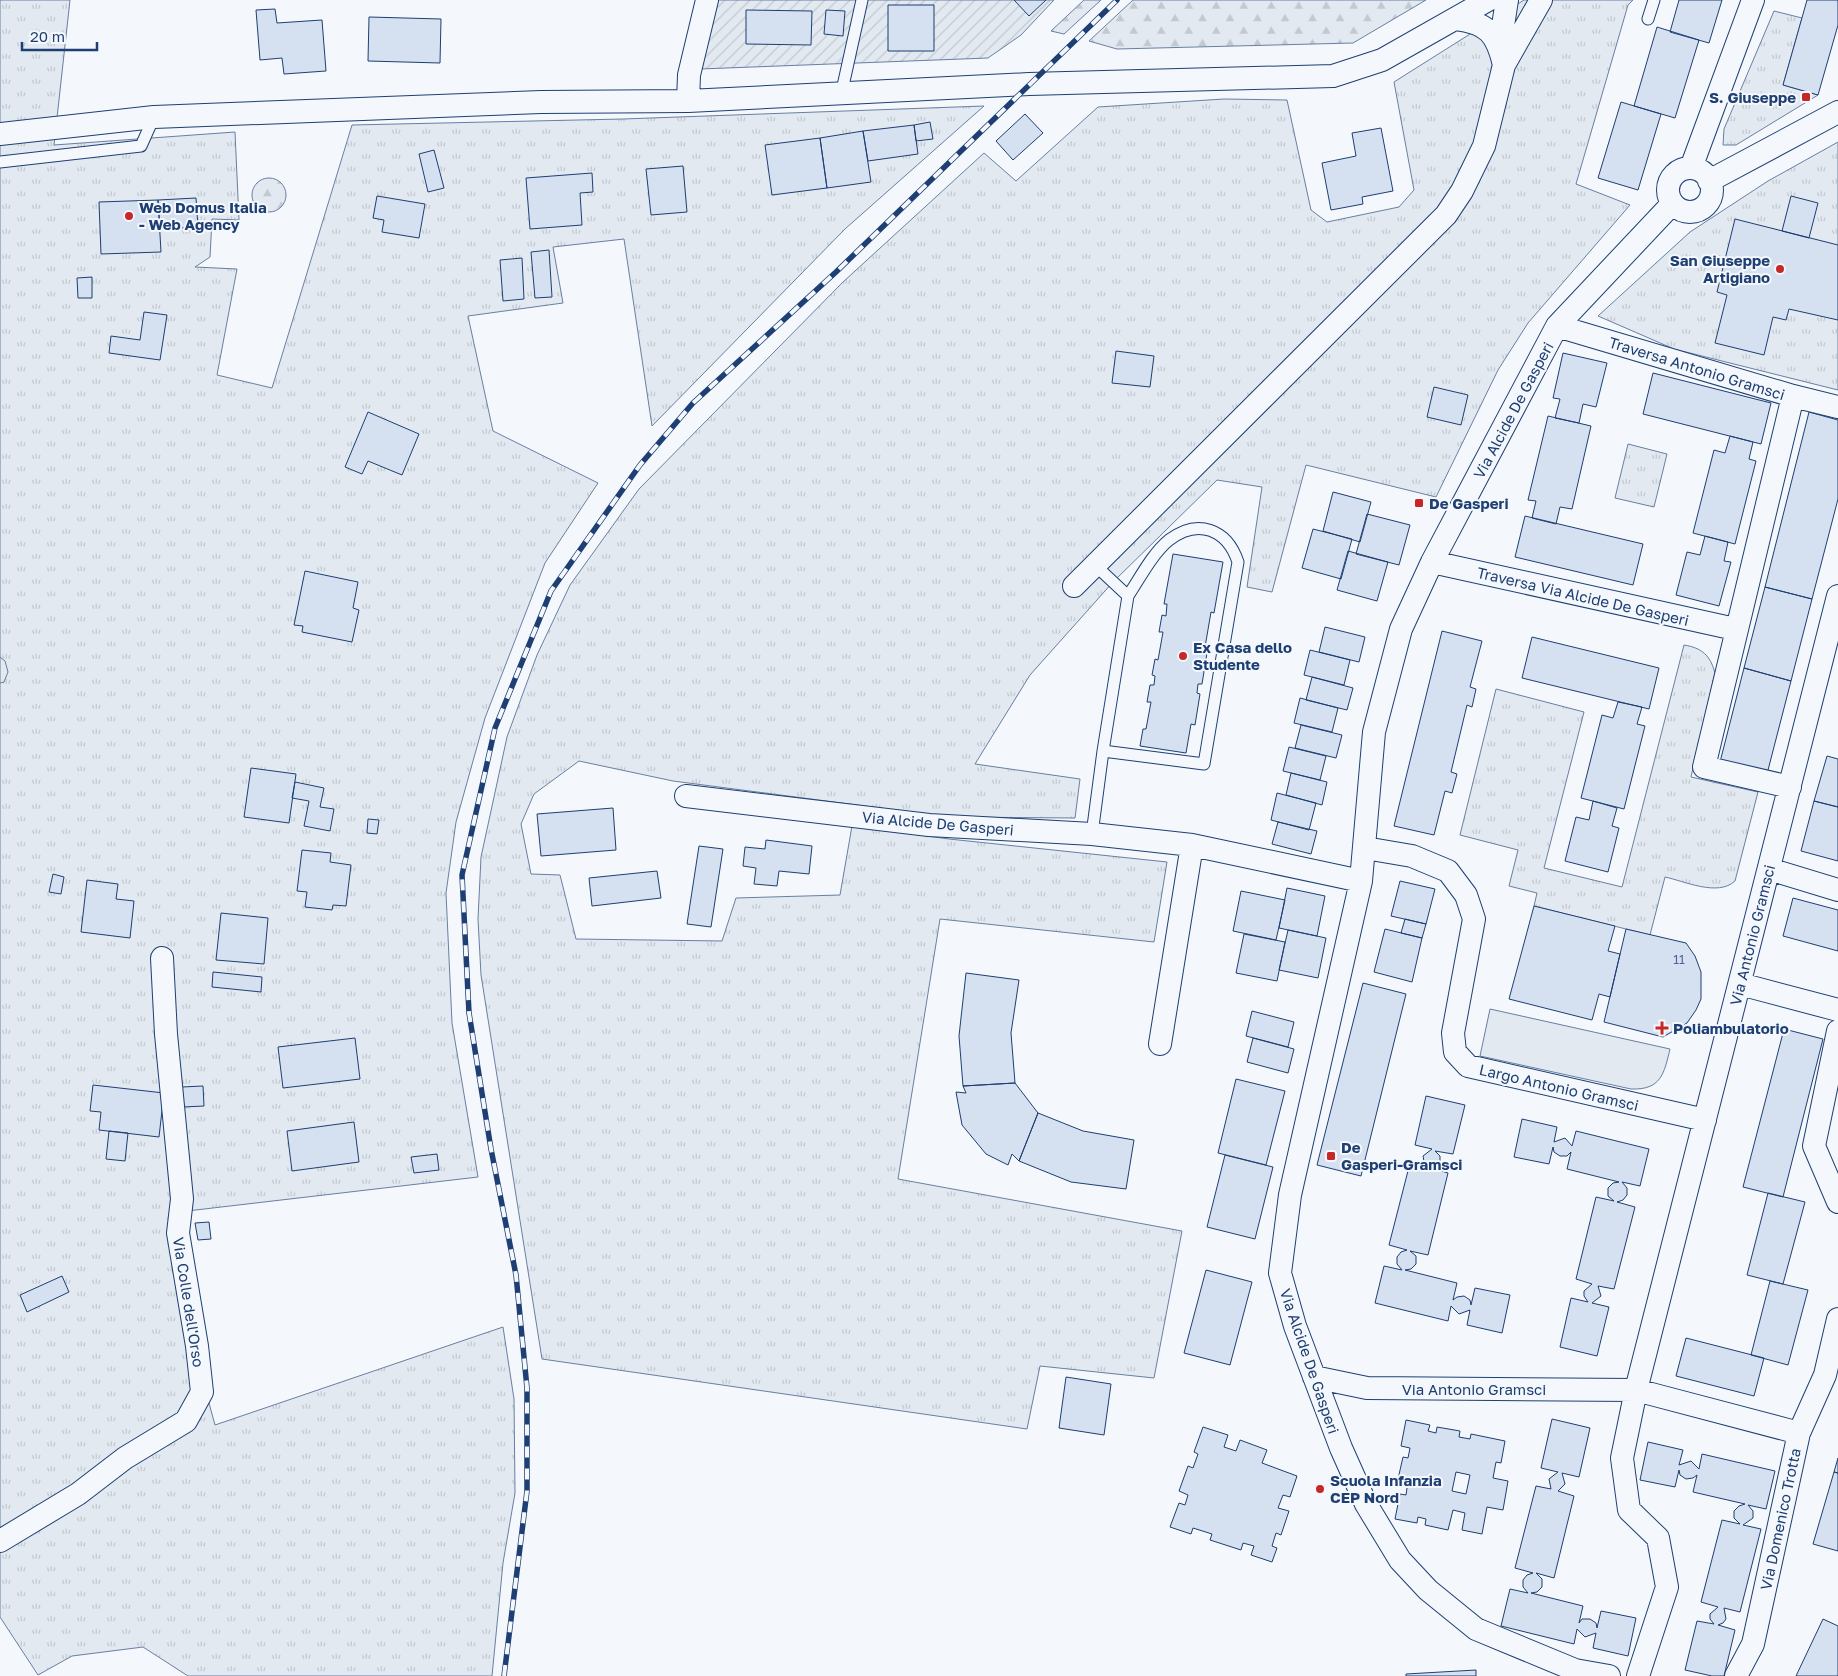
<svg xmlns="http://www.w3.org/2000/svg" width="1838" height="1676" font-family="'Golos Text',sans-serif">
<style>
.grass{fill:url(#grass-tufts);stroke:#687fa3}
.forest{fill:url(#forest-firs);stroke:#687fa3}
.park{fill:#e3e9f0;stroke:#687fa3}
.garden{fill:url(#garden-furrows);stroke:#687fa3}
.building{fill:#d5e0f0;stroke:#1d3f73;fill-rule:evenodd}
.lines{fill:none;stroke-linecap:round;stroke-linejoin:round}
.service-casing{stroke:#1d3f73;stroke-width:13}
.minor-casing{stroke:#1d3f73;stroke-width:24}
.service{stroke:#f4f7fb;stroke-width:11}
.minor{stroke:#f4f7fb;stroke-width:22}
.rail-casing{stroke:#1d3f73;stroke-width:5.5}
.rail{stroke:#f4f7fb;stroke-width:4;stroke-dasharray:11;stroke-linecap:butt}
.poi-dot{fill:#c62828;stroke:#f4f7fb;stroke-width:2}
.labels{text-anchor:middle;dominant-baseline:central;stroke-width:4;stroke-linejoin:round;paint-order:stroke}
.number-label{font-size:12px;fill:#4b6792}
.poi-label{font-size:15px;font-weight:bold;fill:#1d3f73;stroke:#f4f7fb;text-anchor:start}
.street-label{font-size:15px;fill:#1d3f73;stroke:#f4f7fb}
</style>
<defs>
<pattern id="grass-tufts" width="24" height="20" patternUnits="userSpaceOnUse" patternTransform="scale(1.25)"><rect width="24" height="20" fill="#e3e9f0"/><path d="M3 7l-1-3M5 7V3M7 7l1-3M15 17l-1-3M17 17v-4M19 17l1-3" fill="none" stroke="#c2c9d1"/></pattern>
<pattern id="forest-firs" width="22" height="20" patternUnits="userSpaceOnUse" patternTransform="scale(1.25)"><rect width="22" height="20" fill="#e3e9f0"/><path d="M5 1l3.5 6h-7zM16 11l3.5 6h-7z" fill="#c2c9d1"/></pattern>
<pattern id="garden-furrows" width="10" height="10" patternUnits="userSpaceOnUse" patternTransform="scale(1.25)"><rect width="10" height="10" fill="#e3e9f0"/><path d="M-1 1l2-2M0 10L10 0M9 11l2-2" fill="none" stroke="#c2c9d1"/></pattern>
</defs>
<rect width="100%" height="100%" fill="#f4f7fb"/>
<path class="grass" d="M 0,0 L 70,0 L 54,145 L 235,132 L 239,220 L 212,219 L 210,257 L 195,267 L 237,269 L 217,375 L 272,388 L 352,125 L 623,119 L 984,106 L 845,229 L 652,426 L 624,239 L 553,247 L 563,303 L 468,316 L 493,431 L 598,483 L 545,563 L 485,718 L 456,822 L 446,893 L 452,1023 L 478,1177 L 170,1213 L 173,1272 L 215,1425 L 503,1327 L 514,1399 L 515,1493 L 503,1563 L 492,1676 L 188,1676 L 143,1647 L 72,1656 L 38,1675 L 0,1617 Z
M 1524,0 L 1633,0 L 1628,5 L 1576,184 L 1630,205 L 1528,323 L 1498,370 L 1436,497 L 1306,465 L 1272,592 L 1247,587 L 1262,487 L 1217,480 L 1113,582 L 1030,675 L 975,764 L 1080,779 L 1075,818 L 949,817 L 673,781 L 579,761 L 534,794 L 521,824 L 531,874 L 560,875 L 576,939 L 722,941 L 736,898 L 840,895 L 852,826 L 949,839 L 1167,862 L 1154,942 L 940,919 L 898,1179 L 1182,1231 L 1154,1378 L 1040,1366 L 1027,1429 L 542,1359 L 481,975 L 478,919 L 481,857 L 507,737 L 537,655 L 570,585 L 639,489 L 843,282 L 984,153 L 1016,181 L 1098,107 L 1224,99 L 1287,100 L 1311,210 L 1327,222 L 1399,207 L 1414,190 L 1394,82 Z
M 1774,11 L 1802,18 L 1783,85 L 1818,95 L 1736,145 L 1723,145 L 1724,129 Z
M 1838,142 L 1838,390 L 1674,349 L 1598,316 L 1690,232 L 1768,181 Z
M 1628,444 L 1667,454 L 1654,507 L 1615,498 Z
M 1684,645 C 1702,648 1710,655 1715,673 L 1691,777 L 1758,792 L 1735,881 C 1718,897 1684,881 1665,877 L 1650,935 L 1534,906 L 1537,893 L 1509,886 L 1518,850 L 1460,835 L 1496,689 L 1584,712 L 1544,868 L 1622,887 Z"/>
<path class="forest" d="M 1084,0 L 1101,0 L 1064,34 L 1051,31 Z
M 1133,0 L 1426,0 L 1353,43 L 1117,49 L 1089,41 Z
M252 195a17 17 0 1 1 34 0a17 17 0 1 1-34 0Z
M 0,657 L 5,661 L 8,672 L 4,682 L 0,683 Z"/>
<path class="park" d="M 1490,1009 L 1670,1049 C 1664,1074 1661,1090 1631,1089 L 1480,1056 Z"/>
<path class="garden" d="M 716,0 L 1054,0 L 1021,35 L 988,58 L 700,69 Z"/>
<path class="building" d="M 1014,0 L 1046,0 L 1029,16 Z
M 1679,0 L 1722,0 L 1709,43 L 1670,32 Z
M 1807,0 L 1838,0 L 1838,25 L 1818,95 L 1783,85 Z
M 888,5 L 934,5 L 934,51 L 888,51 Z
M 275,9 L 277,23 L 322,20 L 326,71 L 284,74 L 282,58 L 260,60 L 256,10 Z
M 746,10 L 812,11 L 811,45 L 746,44 Z
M 826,10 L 845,11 L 843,36 L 824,34 Z
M 369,17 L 441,19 L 440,63 L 368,61 Z
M 1657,27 L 1699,40 L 1675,118 L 1634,106 Z
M 1621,102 L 1661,114 L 1638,190 L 1598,178 Z
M 1025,114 L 1043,133 L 1013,160 L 996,141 Z
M 930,122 L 933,139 L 916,141 L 914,125 Z
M 914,125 L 918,154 L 868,161 L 863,131 Z
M 1381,128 L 1393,191 L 1362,197 L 1363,204 L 1331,210 L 1322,163 L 1356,156 L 1352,133 Z
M 863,131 L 871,182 L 827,188 L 820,138 Z
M 820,138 L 827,188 L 772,195 L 765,145 Z
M 434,150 L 444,188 L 428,192 L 419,154 Z
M 683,166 L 687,212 L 651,215 L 646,169 Z
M 592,173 L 593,192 L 580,193 L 582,225 L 530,229 L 526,178 Z
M 377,196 L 425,204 L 419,238 L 382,232 L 384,220 L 373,218 Z
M 1791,196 L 1818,203 L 1809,238 L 1782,231 Z
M 196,198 L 198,227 L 160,229 L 158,200 Z
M 158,200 L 161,252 L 101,254 L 99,202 Z
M 1735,219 L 1838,245 L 1838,320 L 1789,309 L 1786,320 L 1773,317 L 1764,355 L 1715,343 L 1727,295 L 1717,292 Z
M 549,250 L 552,297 L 535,298 L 531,252 Z
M 522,258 L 524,299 L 503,301 L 500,260 Z
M 92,277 L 92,298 L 78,298 L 77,278 Z
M 144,312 L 167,315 L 160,360 L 109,353 L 111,336 L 140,340 Z
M 1116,351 L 1154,356 L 1150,387 L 1112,383 Z
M 1563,353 L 1607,363 L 1596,407 L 1583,404 L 1579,423 L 1555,418 L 1560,399 L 1553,398 Z
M 1653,373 L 1771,403 L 1761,444 L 1643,414 Z
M 1434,387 L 1468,395 L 1461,425 L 1427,417 Z
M 368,412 L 419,434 L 402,475 L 368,461 L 362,474 L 345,467 Z
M 1809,412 L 1838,420 L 1838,499 L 1812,599 L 1765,587 Z
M 1548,416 L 1591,426 L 1572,509 L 1560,507 L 1556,524 L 1532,518 L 1536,501 L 1528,500 Z
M 1730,436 L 1753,442 L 1749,459 L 1756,461 L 1735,544 L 1693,533 L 1714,450 L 1725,453 Z
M 1333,492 L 1371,502 L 1360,542 L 1323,531 Z
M 1367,514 L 1410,525 L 1399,565 L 1356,554 Z
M 1525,516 L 1643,544 L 1633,585 L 1515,557 Z
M 1313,529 L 1352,539 L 1341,579 L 1302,568 Z
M 1705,536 L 1728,542 L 1724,561 L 1731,562 L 1719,606 L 1676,595 L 1687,552 L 1700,555 Z
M 1348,551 L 1388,562 L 1377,601 L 1337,590 Z
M 1173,554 L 1223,562 L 1214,613 L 1211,612 L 1204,653 L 1207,653 L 1202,684 L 1198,684 L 1197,693 L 1200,694 L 1195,725 L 1191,724 L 1186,753 L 1140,746 L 1143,729 L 1146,729 L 1151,702 L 1147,702 L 1150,685 L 1154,685 L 1155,676 L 1152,675 L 1155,659 L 1158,660 L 1163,632 L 1159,632 L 1162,615 L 1166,616 L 1167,604 L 1164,604 Z
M 305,571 L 358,582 L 353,608 L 359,610 L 352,642 L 302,632 L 303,626 L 294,625 Z
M 1765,587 L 1812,599 L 1791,681 L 1744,668 Z
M 1325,627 L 1365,637 L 1359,662 L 1319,652 Z
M 1442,631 L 1482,641 L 1470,687 L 1476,689 L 1472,707 L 1467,705 L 1451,772 L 1457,774 L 1452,793 L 1445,791 L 1434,835 L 1394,826 Z
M 1532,637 L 1659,668 L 1649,709 L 1522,678 Z
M 1310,650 L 1350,660 L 1344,685 L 1304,675 Z
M 1744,668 L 1791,681 L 1767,774 L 1720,762 Z
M 1312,677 L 1353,688 L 1347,710 L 1306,700 Z
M 1300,698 L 1338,708 L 1332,732 L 1294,723 Z
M 1618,702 L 1642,707 L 1637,724 L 1645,726 L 1624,809 L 1581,798 L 1602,715 L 1613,718 Z
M 1301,725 L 1342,735 L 1336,758 L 1295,748 Z
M 1289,747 L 1326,756 L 1320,780 L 1283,771 Z
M 1827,756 L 1838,759 L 1838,807 L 1814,801 Z
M 251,768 L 296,774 L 289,823 L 244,817 Z
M 1291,773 L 1327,782 L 1322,805 L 1286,795 Z
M 295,782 L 324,788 L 320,807 L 334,809 L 330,831 L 304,826 L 309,801 L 292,798 Z
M 1277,793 L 1316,803 L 1309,830 L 1271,820 Z
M 1593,801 L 1617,808 L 1612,826 L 1619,828 L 1608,872 L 1565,861 L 1576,817 L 1589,820 Z
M 1814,801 L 1838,807 L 1838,861 L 1801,851 Z
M 613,808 L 616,850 L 541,856 L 537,814 Z
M 368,819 L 379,820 L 377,834 L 367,833 Z
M 1278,822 L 1317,831 L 1311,854 L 1272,844 Z
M 766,840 L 812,846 L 809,874 L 779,871 L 777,886 L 754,884 L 756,868 L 743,866 L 745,847 L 765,849 Z
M 699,846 L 723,849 L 711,927 L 687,924 Z
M 302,850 L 331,853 L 330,862 L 351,865 L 346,906 L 333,905 L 332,910 L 305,907 L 307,892 L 297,891 Z
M 657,871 L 661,898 L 592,906 L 589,878 Z
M 53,874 L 64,877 L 61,894 L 49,892 Z
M 87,880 L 118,884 L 116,899 L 134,901 L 130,938 L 81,932 Z
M 1400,881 L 1435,889 L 1426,924 L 1391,916 Z
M 1287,888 L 1325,896 L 1317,936 L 1279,928 Z
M 1241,891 L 1285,900 L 1276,940 L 1233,931 Z
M 1793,898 L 1838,910 L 1838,951 L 1783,936 Z
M 1534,906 L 1615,926 L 1608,951 L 1620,954 L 1610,997 L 1599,994 L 1592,1020 L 1509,999 Z
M 221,913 L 268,918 L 264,964 L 216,960 Z
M 1405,919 L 1426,924 L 1422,938 L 1401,933 Z
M 1385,929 L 1422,938 L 1412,982 L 1374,972 Z
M 1626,929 L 1686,943 L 1695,956 L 1701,972 L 1701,999 L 1696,1010 L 1687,1023 L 1663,1037 L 1604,1022 Z
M 1288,930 L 1326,938 L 1318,978 L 1279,970 Z
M 1244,934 L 1285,942 L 1277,981 L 1236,973 Z
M 213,972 L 262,977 L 261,992 L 212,987 Z
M 966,973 L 1019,980 L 1011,1033 L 1015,1083 L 963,1086 L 959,1036 Z
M 1363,983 L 1406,994 L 1361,1176 L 1317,1165 Z
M 1252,1011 L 1294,1022 L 1288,1047 L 1246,1036 Z
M 1784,1029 L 1823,1039 L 1783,1197 L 1743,1187 Z
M 355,1038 L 360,1079 L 283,1088 L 278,1047 Z
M 1253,1038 L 1294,1049 L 1288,1073 L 1247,1062 Z
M 1236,1079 L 1285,1091 L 1266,1165 L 1218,1153 Z
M 1015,1083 L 1038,1113 L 1019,1161 L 1012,1154 L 1008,1165 L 986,1154 L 962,1125 L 956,1092 L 966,1093 L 963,1086 Z
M 93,1085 L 164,1093 L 159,1137 L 99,1130 L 101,1112 L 90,1111 Z
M 203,1086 L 204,1106 L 183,1107 L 182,1087 Z
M 1426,1096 L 1465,1105 L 1453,1154 L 1435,1151 L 1440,1156 L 1440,1161 L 1432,1168 L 1448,1173 L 1428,1255 L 1410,1251 L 1416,1256 L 1416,1264 L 1411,1269 L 1405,1270 L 1457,1283 L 1453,1300 L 1457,1297 L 1464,1296 L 1470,1300 L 1471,1305 L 1475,1288 L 1510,1295 L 1502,1333 L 1467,1325 L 1470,1310 L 1459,1314 L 1451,1306 L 1448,1321 L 1375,1303 L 1384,1266 L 1402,1270 L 1397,1264 L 1397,1257 L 1401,1252 L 1407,1250 L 1389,1245 L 1410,1163 L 1425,1167 L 1423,1156 L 1432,1149 L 1415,1145 Z
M 1038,1113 L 1083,1131 L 1134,1140 L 1126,1189 L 1071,1182 L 1019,1161 Z
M 1522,1119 L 1557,1127 L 1554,1142 L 1565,1138 L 1572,1146 L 1576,1131 L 1649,1149 L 1640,1186 L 1622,1182 L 1627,1188 L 1627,1195 L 1623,1200 L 1617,1202 L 1635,1207 L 1614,1289 L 1598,1286 L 1601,1296 L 1592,1303 L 1609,1307 L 1597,1356 L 1560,1347 L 1571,1298 L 1588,1302 L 1584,1296 L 1584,1291 L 1592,1284 L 1576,1279 L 1596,1197 L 1614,1201 L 1608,1196 L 1608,1188 L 1613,1183 L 1619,1182 L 1567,1169 L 1571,1152 L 1567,1156 L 1560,1156 L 1554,1152 L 1553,1147 L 1549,1164 L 1514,1157 Z
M 354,1122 L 359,1162 L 292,1171 L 287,1131 Z
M 109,1131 L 128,1133 L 125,1161 L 106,1159 Z
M 437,1154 L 439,1170 L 414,1173 L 411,1157 Z
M 1225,1155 L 1273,1167 L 1255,1239 L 1207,1227 Z
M 1768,1193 L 1805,1202 L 1783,1284 L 1747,1275 Z
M 209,1222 L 211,1239 L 198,1240 L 195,1223 Z
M 1206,1270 L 1252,1282 L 1230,1365 L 1184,1353 Z
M 62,1276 L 69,1292 L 27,1312 L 20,1295 Z
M 1770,1281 L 1808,1290 L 1788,1365 L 1751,1355 Z
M 1686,1338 L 1764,1358 L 1754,1396 L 1676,1376 Z
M 1066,1377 L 1111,1384 L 1104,1435 L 1059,1428 Z
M 1552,1419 L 1590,1428 L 1579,1477 L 1562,1473 L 1565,1484 L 1558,1491 L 1574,1496 L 1554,1578 L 1536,1573 L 1542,1579 L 1542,1587 L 1537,1592 L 1531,1593 L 1583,1606 L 1579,1623 L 1582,1619 L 1590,1619 L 1596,1623 L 1597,1628 L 1601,1611 L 1636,1618 L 1628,1656 L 1593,1648 L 1596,1633 L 1585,1637 L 1577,1629 L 1574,1644 L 1501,1626 L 1510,1589 L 1528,1593 L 1523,1587 L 1523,1580 L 1527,1575 L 1533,1573 L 1515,1568 L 1536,1486 L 1551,1489 L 1549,1479 L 1558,1472 L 1541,1468 Z
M 1406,1420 L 1430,1425 L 1428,1431 L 1436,1433 L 1437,1427 L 1460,1431 L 1459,1437 L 1470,1439 L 1471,1434 L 1505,1441 L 1501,1463 L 1496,1462 L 1493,1478 L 1508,1481 L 1503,1510 L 1487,1507 L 1482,1534 L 1462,1530 L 1465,1513 L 1453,1510 L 1448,1530 L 1425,1525 L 1426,1519 L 1418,1517 L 1417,1523 L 1395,1519 L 1400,1494 L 1406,1495 L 1408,1481 L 1398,1479 L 1403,1457 L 1408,1458 L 1410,1448 L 1401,1446 ZM 1456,1472 L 1470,1475 L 1466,1494 L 1452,1491 Z
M 1203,1427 L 1228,1435 L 1224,1447 L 1236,1451 L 1240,1440 L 1267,1450 L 1262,1463 L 1297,1476 L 1290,1497 L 1283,1495 L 1278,1508 L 1289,1511 L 1281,1535 L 1276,1533 L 1272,1546 L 1277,1548 L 1272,1562 L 1251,1555 L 1254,1546 L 1243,1543 L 1241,1550 L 1210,1540 L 1212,1534 L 1193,1528 L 1191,1534 L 1170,1527 L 1179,1503 L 1185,1505 L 1188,1495 L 1179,1491 L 1188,1466 L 1193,1468 L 1198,1454 L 1194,1452 Z
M 1648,1442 L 1683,1450 L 1679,1465 L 1691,1461 L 1699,1469 L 1702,1454 L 1775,1471 L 1766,1509 L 1748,1505 L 1753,1511 L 1753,1518 L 1743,1525 L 1761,1529 L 1740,1612 L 1724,1608 L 1726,1619 L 1723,1623 L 1718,1625 L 1735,1630 L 1724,1676 L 1712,1676 L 1685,1670 L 1697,1621 L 1714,1624 L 1710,1619 L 1710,1614 L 1718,1607 L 1701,1602 L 1722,1520 L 1740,1524 L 1734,1518 L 1734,1511 L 1739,1506 L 1745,1504 L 1693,1492 L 1697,1475 L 1693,1478 L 1686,1479 L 1680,1475 L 1679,1470 L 1675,1487 L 1640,1480 Z
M 1838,1458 L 1838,1473 L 1834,1472 Z
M 1834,1472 L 1838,1473 L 1838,1551 L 1813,1544 Z
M 1823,1619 L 1838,1626 L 1838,1676 L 1796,1676 Z
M 1476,1670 L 1476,1676 L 1406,1676 L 1406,1674 Z"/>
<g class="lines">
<g class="service-casing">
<path id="service" d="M 1648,19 L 1654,0
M 841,95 L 862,0
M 0,162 L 141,146 L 154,117
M 1103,751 L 1204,764 L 1238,562 C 1227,529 1198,518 1169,540 C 1152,554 1140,578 1128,596
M 1092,834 L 1103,751 L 1128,596 L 1096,566"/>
</g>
<g class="minor-casing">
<path id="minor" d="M 1456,19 C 1488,23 1497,34 1504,65
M 1500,45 L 1507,0
M 688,101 L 689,75 L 707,0
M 0,134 L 154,117 L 541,102 L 688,101 L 1029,84 L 1333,76 L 1382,60 L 1488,0
M 1691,168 L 1753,0
M1668 190a22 22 0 1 1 44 0a22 22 0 1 1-44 0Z
M 1709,181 L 1838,112
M 1557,326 L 1793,396 L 1838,407
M 1432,562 L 1735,629
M 1074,586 L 1446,215 L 1462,191 L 1484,146 L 1504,65 L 1541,0
M 1790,787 L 1704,767 L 1793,396
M 686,796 L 929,825 L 1092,834 L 1192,845 L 1361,881
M 1365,848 L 1412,856 L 1448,871 L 1466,895 L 1474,919 L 1453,1033 L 1455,1052 L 1468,1066 L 1705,1120
M 1769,869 L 1838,890
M 1740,984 L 1838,1010
M 1838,1031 L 1814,1146 L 1838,1202
M 1160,1044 L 1192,845
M 1314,1377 L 1367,1388 L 1636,1390 L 1799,1433
M 0,1541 L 78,1494 L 125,1458 L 186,1421 L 202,1392 L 197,1346 L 178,1233 L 182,1199 L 166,1034 L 162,958
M 1609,1676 L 1575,1670 L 1476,1629 L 1428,1590 L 1400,1560 L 1366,1504 L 1341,1448 L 1295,1326 L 1280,1273 L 1290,1195 L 1361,881 L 1374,732 L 1401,629 L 1432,562 L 1557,326 L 1672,204
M 1638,1676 L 1667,1587 L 1658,1538 L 1629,1510 L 1622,1458 L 1636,1390 L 1838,596
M 1736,1676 L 1753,1644 L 1799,1433 L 1825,1375 L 1838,1319"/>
</g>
<use href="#service" class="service"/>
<use href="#minor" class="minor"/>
<g class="rail-casing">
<path id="rail" d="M 504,1676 L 527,1491 L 527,1388 L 516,1275 L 491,1149 L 469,1013 L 462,875 L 495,728 L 551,591 L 640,465 L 693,403 L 836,272 L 1117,0"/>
</g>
<use href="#rail" class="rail"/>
</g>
<g class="poi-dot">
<rect x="1801" y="92" width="10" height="10" rx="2.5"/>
<circle cx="129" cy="216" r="5"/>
<circle cx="1780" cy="269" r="5"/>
<rect x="1414" y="498" width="10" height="10" rx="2.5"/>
<circle cx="1183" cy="656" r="5"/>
<path d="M1659.5 1020.5h5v5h5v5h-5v5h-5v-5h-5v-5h5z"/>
<rect x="1326" y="1151" width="10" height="10" rx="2.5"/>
<circle cx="1320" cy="1489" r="5"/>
</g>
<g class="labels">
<g class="number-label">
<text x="1679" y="959">11</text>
</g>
<g class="poi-label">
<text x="1796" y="97" text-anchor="end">S. Giuseppe</text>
<text x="139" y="207">Web Domus Italia<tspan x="139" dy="17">- Web Agency</tspan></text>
<text x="1770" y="260" text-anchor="end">San Giuseppe<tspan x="1770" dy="17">Artigiano</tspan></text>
<text x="1429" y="503">De Gasperi</text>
<text x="1193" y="647">Ex Casa dello<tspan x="1193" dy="17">Studente</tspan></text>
<text x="1673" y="1028">Poliambulatorio</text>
<text x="1341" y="1147">De<tspan x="1341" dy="17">Gasperi-Gramsci</tspan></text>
<text x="1330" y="1480">Scuola Infanzia<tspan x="1330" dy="17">CEP Nord</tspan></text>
</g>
<g class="street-label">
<text transform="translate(1697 368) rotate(17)">Traversa Antonio Gramsci</text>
<text transform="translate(1513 410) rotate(-62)">Via Alcide De Gasperi</text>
<text transform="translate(1583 596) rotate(13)">Traversa Via Alcide De Gasperi</text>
<text transform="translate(938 823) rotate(5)">Via Alcide De Gasperi</text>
<text transform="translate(1752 935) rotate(-76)">Via Antonio Gramsci</text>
<text transform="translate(1559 1087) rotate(13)">Largo Antonio Gramsci</text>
<text transform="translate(189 1302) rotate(81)">Via Colle dell'Orso</text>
<text transform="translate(1310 1361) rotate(71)">Via Alcide De Gasperi</text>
<text x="1474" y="1389">Via Antonio Gramsci</text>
<text transform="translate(1780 1519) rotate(-78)">Via Domenico Trotta</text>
</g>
</g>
<path d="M22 42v8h75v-8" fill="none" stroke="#1d3f73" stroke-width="2.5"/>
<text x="30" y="42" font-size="15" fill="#1d3f73" stroke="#f4f7fb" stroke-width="4" paint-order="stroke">20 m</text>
</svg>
